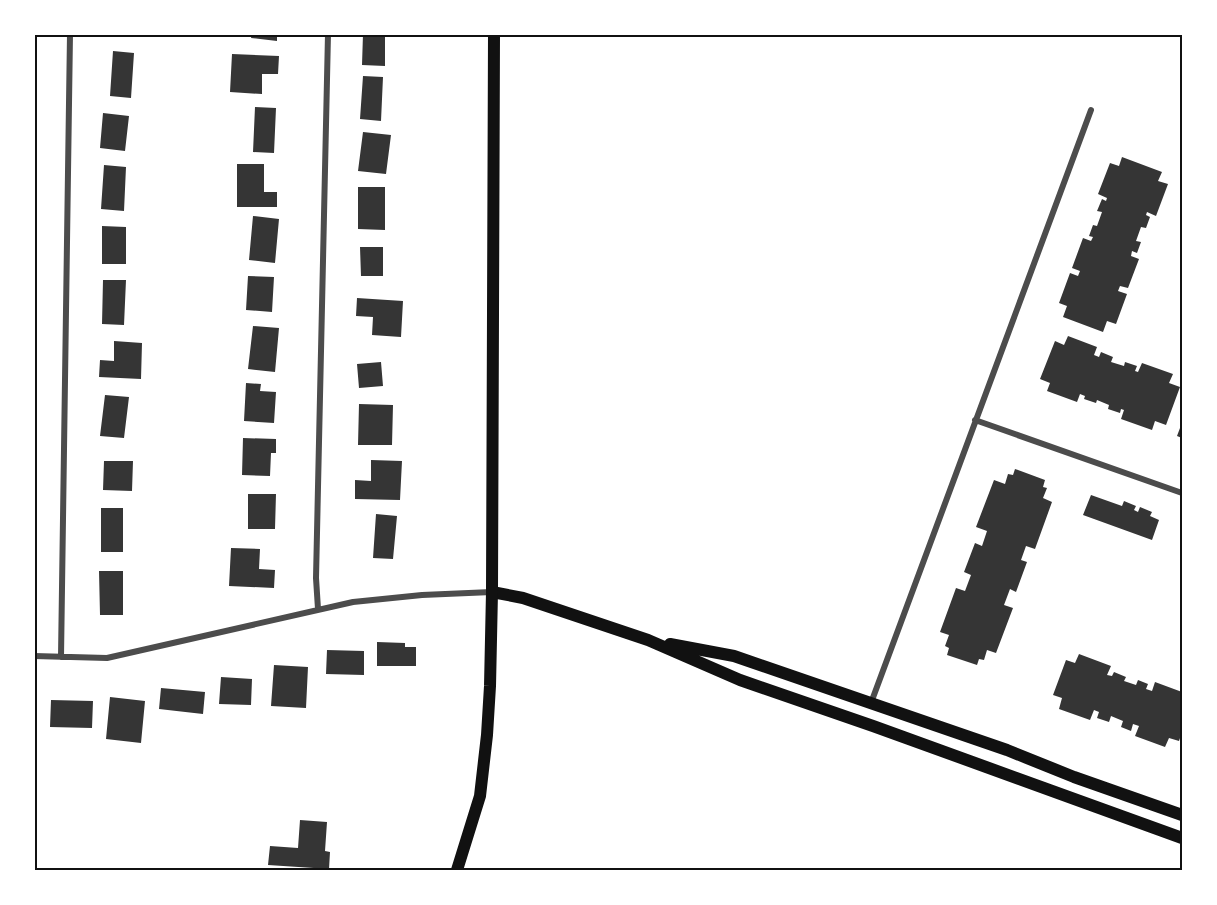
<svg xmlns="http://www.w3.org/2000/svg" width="1217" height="905" font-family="'Varela Round',sans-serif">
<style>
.building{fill:#353535}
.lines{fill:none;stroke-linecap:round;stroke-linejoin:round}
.minor{stroke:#4c4c4c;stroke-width:6}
.secondary{stroke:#111;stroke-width:12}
.primary{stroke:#111;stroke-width:12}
.neatline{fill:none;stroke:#111;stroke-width:2}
</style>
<rect width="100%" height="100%" fill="#fff"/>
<path class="building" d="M 252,34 L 277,34 L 277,41 L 251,38 Z
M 363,34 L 385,34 L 385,66 L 362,65 Z
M 113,51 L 134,53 L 131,98 L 110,96 Z
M 232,54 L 279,56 L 278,74 L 262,74 L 262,94 L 230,92 Z
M 363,76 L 383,77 L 381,121 L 360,119 Z
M 255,107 L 276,108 L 274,153 L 253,152 Z
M 103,113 L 129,116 L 125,151 L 100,148 Z
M 363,132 L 391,135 L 386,174 L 358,171 Z
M 1122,157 L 1162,172 L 1158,181 L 1168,184 L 1156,216 L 1147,212 L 1146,215 L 1150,217 L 1146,228 L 1141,227 L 1136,241 L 1141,242 L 1137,253 L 1132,251 L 1131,256 L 1139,259 L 1128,288 L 1120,286 L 1118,291 L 1127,294 L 1116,324 L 1107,321 L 1103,332 L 1063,317 L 1067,306 L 1059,303 L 1070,273 L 1078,276 L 1080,271 L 1072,268 L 1083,238 L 1091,241 L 1093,237 L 1089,236 L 1093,225 L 1097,226 L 1102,212 L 1097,211 L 1102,199 L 1106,201 L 1107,198 L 1098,194 L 1110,163 L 1119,166 Z
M 237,164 L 264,164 L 264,192 L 277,192 L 277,207 L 237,207 Z
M 104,165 L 126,167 L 124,211 L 101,209 Z
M 358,187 L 385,187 L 385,230 L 358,229 Z
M 253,216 L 279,219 L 275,263 L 249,260 Z
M 102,226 L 126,227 L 126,264 L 102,264 Z
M 360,247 L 383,247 L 383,276 L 361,276 Z
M 248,276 L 274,277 L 272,312 L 246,310 Z
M 103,280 L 126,280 L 124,325 L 102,324 Z
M 357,298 L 403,301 L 401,337 L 372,335 L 373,317 L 356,316 Z
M 253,326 L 279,328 L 275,372 L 248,369 Z
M 1068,336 L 1097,347 L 1094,355 L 1099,357 L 1101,352 L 1113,357 L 1111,362 L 1124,366 L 1125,362 L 1137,366 L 1135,371 L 1138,372 L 1142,363 L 1173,374 L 1169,383 L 1180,387 L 1166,425 L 1155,421 L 1152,430 L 1121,419 L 1124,410 L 1121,409 L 1120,413 L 1108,409 L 1109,405 L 1097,400 L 1096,403 L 1084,399 L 1085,396 L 1080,394 L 1077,402 L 1047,391 L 1050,383 L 1040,379 L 1055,341 L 1064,345 Z
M 114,341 L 142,343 L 141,379 L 99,377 L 100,360 L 114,361 Z
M 381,362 L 383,386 L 359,388 L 357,364 Z
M 246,383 L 261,384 L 260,391 L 276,392 L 274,423 L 244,421 Z
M 105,395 L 129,397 L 124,438 L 100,436 Z
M 359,404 L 393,405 L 392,445 L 358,445 Z
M 1180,428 L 1182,429 L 1182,438 L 1177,436 Z
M 243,438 L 276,439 L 276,453 L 271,453 L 270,476 L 242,475 Z
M 371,460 L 402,461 L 400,500 L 355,499 L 355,480 L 371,481 Z
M 104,461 L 133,461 L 132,491 L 103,490 Z
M 1015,469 L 1045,480 L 1043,487 L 1047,488 L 1043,498 L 1052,502 L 1035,549 L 1026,546 L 1021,560 L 1027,562 L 1016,592 L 1010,589 L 1004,605 L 1013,608 L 996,653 L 987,650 L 984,660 L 979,659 L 977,665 L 947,655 L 949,648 L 945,646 L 949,635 L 940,632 L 956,588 L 965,591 L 971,575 L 964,572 L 975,543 L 982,546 L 987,531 L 976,527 L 994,480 L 1005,484 L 1008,474 L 1013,475 Z
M 248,494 L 276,494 L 275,529 L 248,529 Z
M 1091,495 L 1122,506 L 1124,501 L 1136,506 L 1134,510 L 1138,512 L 1140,507 L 1152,512 L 1150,516 L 1159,520 L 1152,540 L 1083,515 Z
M 101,508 L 123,508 L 123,552 L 101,552 Z
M 376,514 L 397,516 L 393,559 L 373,558 Z
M 231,548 L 260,549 L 259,569 L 275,570 L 274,588 L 229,586 Z
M 99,571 L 123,571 L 123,615 L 100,615 Z
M 377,642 L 405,643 L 405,647 L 416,647 L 416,666 L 377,666 Z
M 327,650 L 364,651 L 364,675 L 326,674 Z
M 1079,654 L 1111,666 L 1107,675 L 1112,676 L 1114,672 L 1126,677 L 1124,681 L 1136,685 L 1138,680 L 1148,684 L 1146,689 L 1152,691 L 1155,682 L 1182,692 L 1182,732 L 1179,741 L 1169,738 L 1165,747 L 1135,736 L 1139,726 L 1133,724 L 1131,731 L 1121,727 L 1123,721 L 1111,716 L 1109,722 L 1097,718 L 1099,712 L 1094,710 L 1090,720 L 1059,709 L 1062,698 L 1053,695 L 1066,660 L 1075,663 Z
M 274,665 L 308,667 L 306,708 L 271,706 Z
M 221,677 L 252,679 L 251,705 L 219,704 Z
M 161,688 L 205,692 L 203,714 L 159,709 Z
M 110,697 L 145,701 L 141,743 L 106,739 Z
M 51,700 L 93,701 L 92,728 L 50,727 Z
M 300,820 L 327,822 L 325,851 L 330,852 L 329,869 L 268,865 L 270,846 L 298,848 Z"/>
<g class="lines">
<path class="minor" d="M 975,420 L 1182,493
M 318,609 L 316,578 L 328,34
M 34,656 L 107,658 L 353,602 L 422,595 L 492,592
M 61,657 L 70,34
M 871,703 L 1091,110"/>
<path class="secondary" d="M 492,592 L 523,598 L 648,640 L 740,680 L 873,726 L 1182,838
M 670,644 L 734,656 L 1007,750 L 1074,777 L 1182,815"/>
<path class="primary" d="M 457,870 L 480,796 L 487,735 L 490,686 L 492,592 L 494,34"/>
</g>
<rect width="1217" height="905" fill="none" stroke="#ffffff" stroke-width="72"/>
<rect x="36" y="36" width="1145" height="833" class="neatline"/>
</svg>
